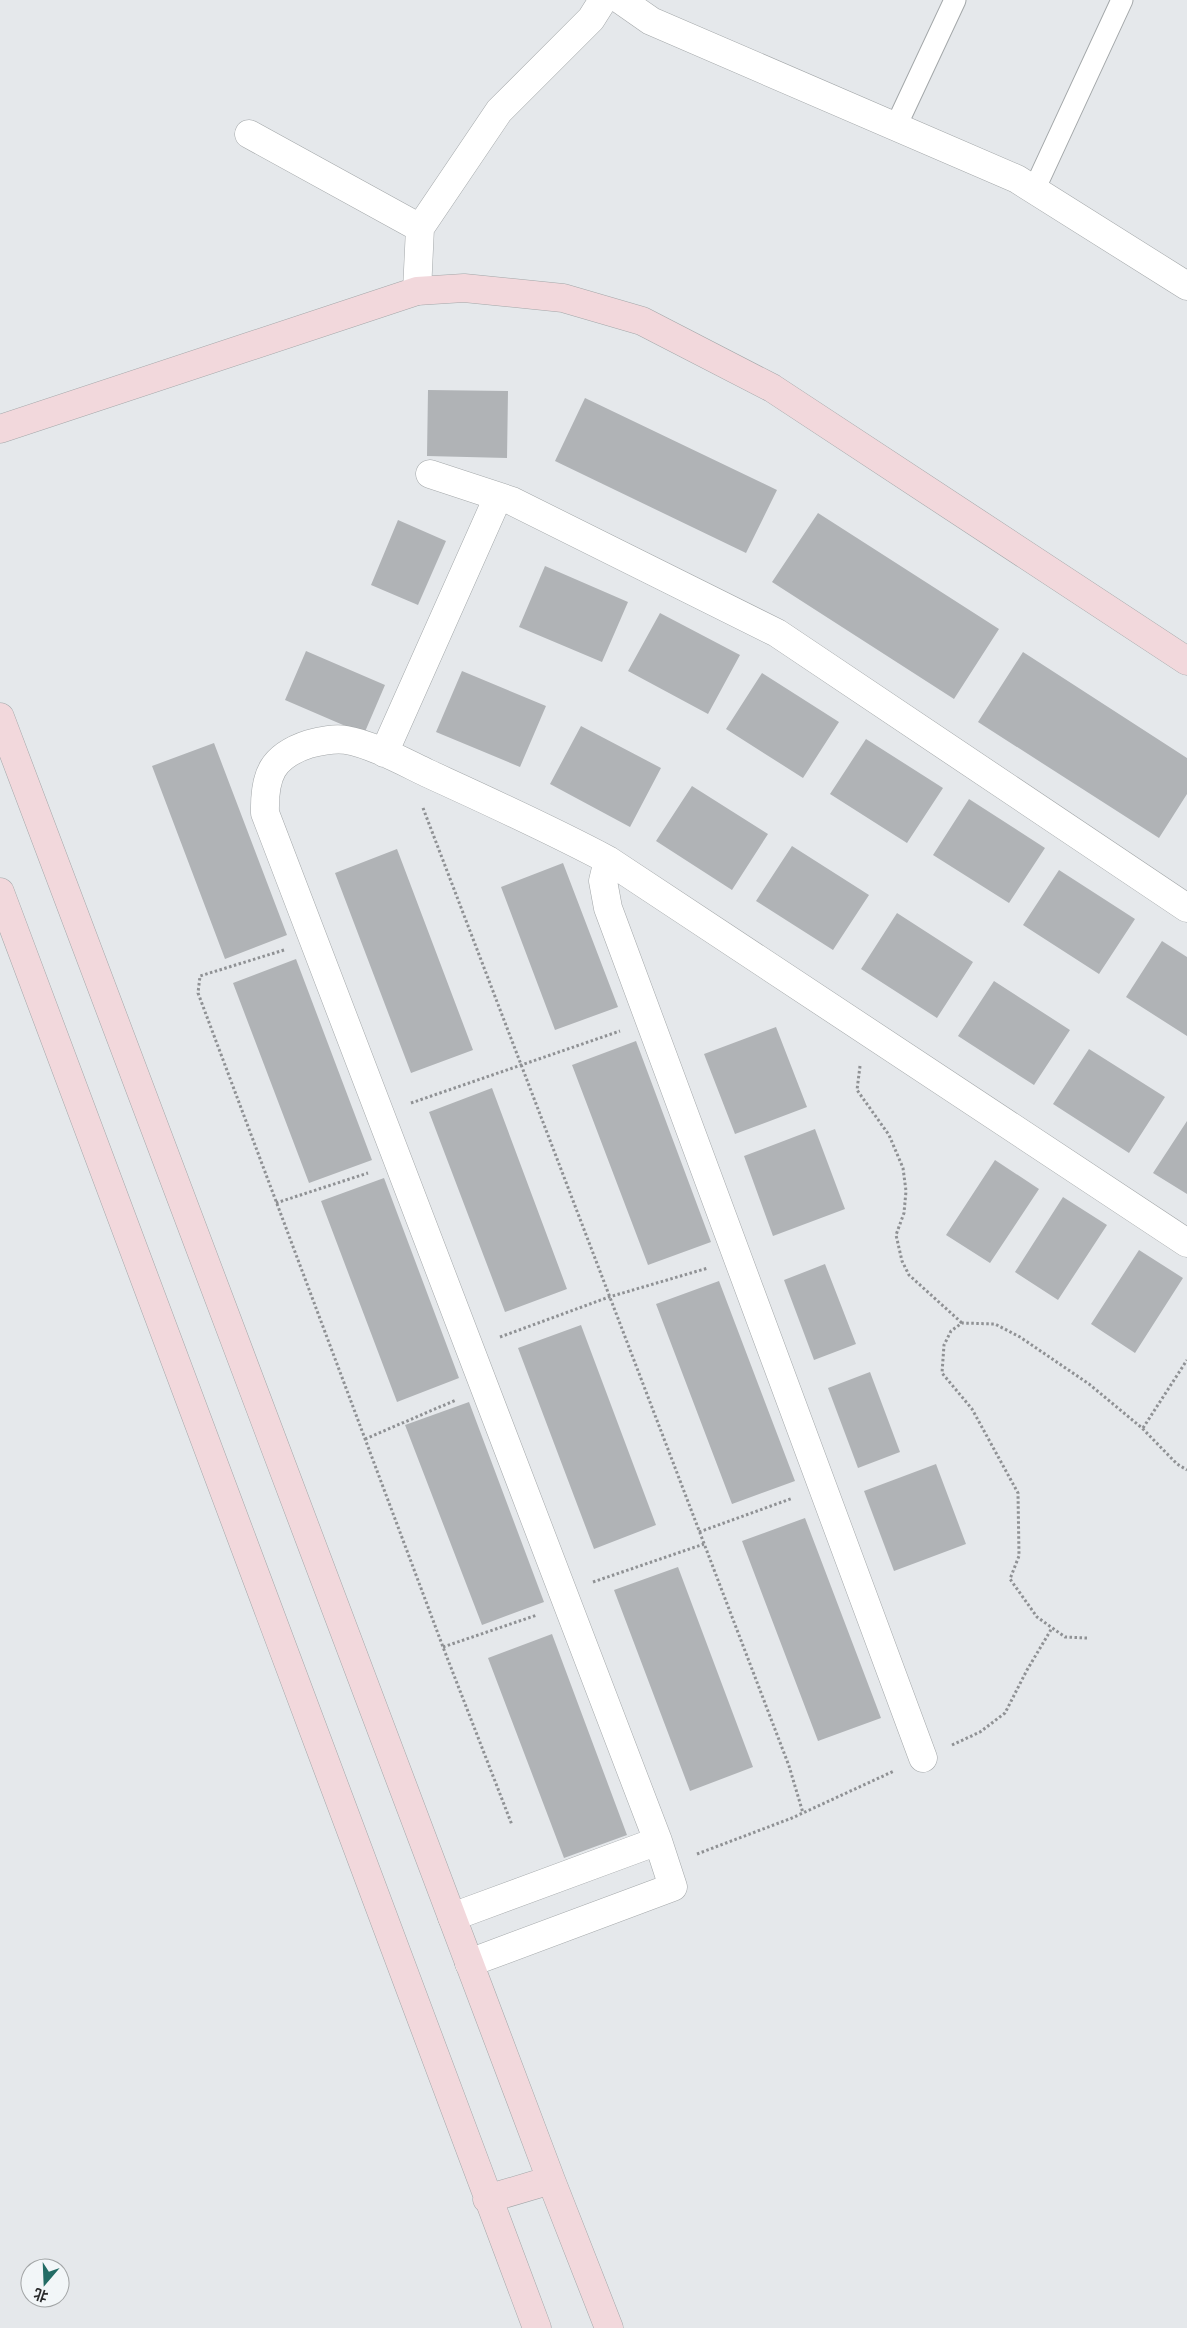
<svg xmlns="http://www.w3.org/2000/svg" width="1187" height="2328" font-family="'Source Sans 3','Noto Sans SC',sans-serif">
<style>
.building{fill:#b0b3b6}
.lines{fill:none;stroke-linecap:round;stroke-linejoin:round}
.lane-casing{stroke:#a3a7a9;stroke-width:23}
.street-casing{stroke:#a3a7a9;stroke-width:29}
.secondary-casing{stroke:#a3a7a9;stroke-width:29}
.path{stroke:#8f9194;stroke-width:3;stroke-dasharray:2.5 2.5;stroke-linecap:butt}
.lane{stroke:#fff;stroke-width:21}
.street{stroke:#fff;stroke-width:28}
.secondary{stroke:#f2d8dc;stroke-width:28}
</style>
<rect width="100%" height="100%" fill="#e5e8eb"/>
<path class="building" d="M 428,390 L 508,391 L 507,458 L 427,456 Z
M 585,398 L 777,490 L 746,553 L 555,461 Z
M 818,513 L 999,629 L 954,699 L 772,582 Z
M 398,520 L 446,541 L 418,605 L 371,585 Z
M 545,566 L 628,602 L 602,662 L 519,627 Z
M 660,613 L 740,655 L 708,714 L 628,671 Z
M 306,651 L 385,685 L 364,734 L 285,700 Z
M 1023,652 L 1187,758 L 1187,794 L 1159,838 L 978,722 Z
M 462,671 L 546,706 L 520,767 L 436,732 Z
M 762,673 L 839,722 L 803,778 L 726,729 Z
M 581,726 L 661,768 L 630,827 L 550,784 Z
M 866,739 L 943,788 L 907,843 L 830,794 Z
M 214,743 L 287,935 L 225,959 L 152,766 Z
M 692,786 L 768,834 L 732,890 L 656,841 Z
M 969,799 L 1045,848 L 1009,903 L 933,855 Z
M 792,846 L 869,895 L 833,950 L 756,901 Z
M 397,849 L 473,1050 L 411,1073 L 335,873 Z
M 563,863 L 618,1007 L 555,1030 L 501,887 Z
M 1059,870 L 1135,919 L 1099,974 L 1023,925 Z
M 897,913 L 973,962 L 937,1018 L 861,969 Z
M 1162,941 L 1187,957 L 1187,1036 L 1126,997 Z
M 296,959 L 372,1160 L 309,1183 L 233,983 Z
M 994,981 L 1070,1030 L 1034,1085 L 958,1036 Z
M 776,1027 L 807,1107 L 735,1134 L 704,1054 Z
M 636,1041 L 711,1242 L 648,1265 L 572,1065 Z
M 1089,1049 L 1165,1097 L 1129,1153 L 1053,1104 Z
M 492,1088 L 567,1289 L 505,1312 L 429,1112 Z
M 1187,1121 L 1187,1194 L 1153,1173 Z
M 815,1129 L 845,1209 L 773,1236 L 744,1156 Z
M 995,1160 L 1039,1189 L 990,1263 L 946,1235 Z
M 384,1178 L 459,1378 L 397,1402 L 321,1201 Z
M 1063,1197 L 1107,1225 L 1058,1300 L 1015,1272 Z
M 1139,1250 L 1183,1278 L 1135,1353 L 1091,1324 Z
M 825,1264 L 856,1344 L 814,1360 L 784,1280 Z
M 719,1281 L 795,1481 L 732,1504 L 656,1304 Z
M 581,1325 L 656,1525 L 594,1549 L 518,1348 Z
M 870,1372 L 900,1452 L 858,1468 L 828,1388 Z
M 469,1402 L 544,1602 L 482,1625 L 405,1425 Z
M 936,1464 L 966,1544 L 894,1571 L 864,1491 Z
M 805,1518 L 881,1718 L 818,1741 L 742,1541 Z
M 678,1567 L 753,1767 L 690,1791 L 614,1590 Z
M 552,1634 L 627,1835 L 564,1858 L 488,1658 Z"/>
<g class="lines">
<g class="lane-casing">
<path id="lane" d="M 896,126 L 955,0
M 1034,190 L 1122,0"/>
</g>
<g class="street-casing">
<path id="street" d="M 621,0 L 651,21 L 1017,179 L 1187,286
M 249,134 L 420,228
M 417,291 L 420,228 L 499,111 L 591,19 L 603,0
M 430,474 L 512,501 L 777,633 L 1187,908
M 384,753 L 498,497
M 608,860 L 603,881 L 608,908 L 923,1758
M 452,1917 L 658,1841
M 469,1963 L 673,1887 L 658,1841 L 265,813 C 264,775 272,756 309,744 C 321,741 334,738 346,740 C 371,744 404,762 427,773 C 488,801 548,828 608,860 L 1187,1243"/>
</g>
<g class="secondary-casing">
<path id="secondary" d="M 0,429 L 417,291 L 464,288 L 563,298 L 642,321 L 772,388 L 1187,661
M 0,717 L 551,2180 L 609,2328
M 0,892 L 537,2328
M 487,2199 L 551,2180"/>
</g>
<path class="path" d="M 423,808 L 789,1766 L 803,1813
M 284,950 L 200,976 L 198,993 L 443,1647 L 512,1825
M 860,1066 L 857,1090 L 889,1135 L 903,1168 L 906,1191 L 904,1213 L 896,1235 L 902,1261 L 909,1275 L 962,1323
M 411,1103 L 620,1031
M 276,1203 L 368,1173
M 500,1337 L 609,1297 L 708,1268
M 1143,1428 L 1187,1360
M 365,1439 L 456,1400
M 699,1532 L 793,1498
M 593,1582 L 704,1544
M 1087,1638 L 1065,1637 L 1037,1617 L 1010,1579 L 1019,1556 L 1018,1493 L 972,1409 L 942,1373 L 944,1345 L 951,1331 L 962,1323 L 995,1324 L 1020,1337 L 1089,1384 L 1142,1428 L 1177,1464 L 1187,1470
M 443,1647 L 537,1615
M 952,1745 L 980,1732 L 1005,1713 L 1027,1670 L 1052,1628
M 697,1854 L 792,1818 L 894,1771"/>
<use href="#lane" class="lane"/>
<use href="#street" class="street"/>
<use href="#secondary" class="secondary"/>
</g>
<g transform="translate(45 2283) rotate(199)"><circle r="24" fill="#f2f6f8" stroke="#a2a5a6"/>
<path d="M0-4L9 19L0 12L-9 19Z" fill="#236c65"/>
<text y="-8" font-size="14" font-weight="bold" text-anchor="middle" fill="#2a2b2c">北</text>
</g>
</svg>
